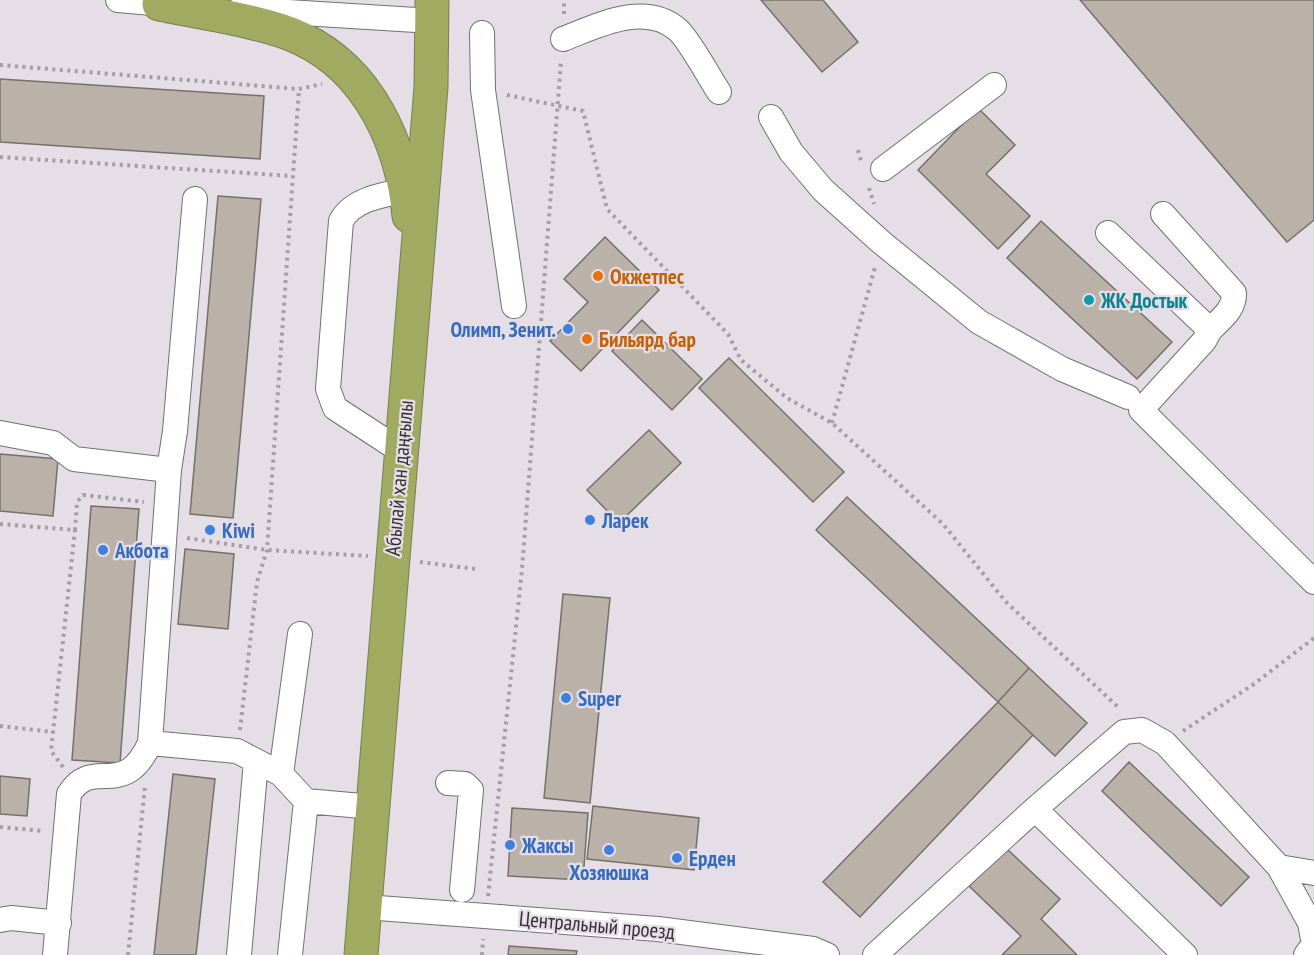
<svg xmlns="http://www.w3.org/2000/svg" width="1314" height="955" font-family="'PT Sans Narrow',sans-serif">
<style>
.building{fill:#bab2a9;stroke:#777068;stroke-width:1.5}
.lines{fill:none;stroke-linecap:round;stroke-linejoin:round}
.minor-casing{stroke:#746e76;stroke-width:26}
.highway-casing{stroke:#7a7f50;stroke-width:35}
.path{stroke:#a39ea4;stroke-width:4;stroke-dasharray:3 4.5;stroke-linecap:butt}
.minor{stroke:#fff;stroke-width:24}
.highway{stroke:#a0aa60;stroke-width:33}
.food-dot{fill:#e8710a;stroke:#e5dee7;stroke-width:2}
.culture-dot{fill:#0f9aa8;stroke:#e5dee7;stroke-width:2}
.shop-dot{fill:#3f7fe0;stroke:#e5dee7;stroke-width:2}
.labels{text-anchor:middle;dominant-baseline:central;stroke-width:4.5;stroke-linejoin:round;paint-order:stroke}
.food-label{font-size:21px;font-weight:bold;fill:#c56008;stroke:#e5dee7;text-anchor:start}
.culture-label{font-size:21px;font-weight:bold;fill:#0d838f;stroke:#e5dee7;text-anchor:start}
.shop-label{font-size:21px;font-weight:bold;fill:#366cbe;stroke:#e5dee7;text-anchor:start}
.street-label{font-size:21px;fill:#333033;stroke:#e5dee7}
</style>
<rect width="100%" height="100%" fill="#e5dee7"/>
<path class="building" d="M 761,0 L 823,0 L 858,42 L 822,72 Z
M 1080,0 L 1314,0 L 1314,220 L 1287,242 Z
M 0,79 L 264,96 L 260,159 L 0,142 Z
M 978,108 L 1015,145 L 986,174 L 1030,216 L 998,249 L 918,170 Z
M 218,196 L 261,199 L 233,518 L 190,514 Z
M 1041,221 L 1172,342 L 1137,379 L 1007,258 Z
M 605,237 L 659,290 L 581,371 L 550,341 L 588,302 L 564,279 Z
M 642,320 L 702,379 L 672,410 L 612,351 Z
M 729,358 L 844,472 L 813,502 L 699,388 Z
M 649,430 L 681,463 L 619,523 L 587,490 Z
M 0,454 L 58,459 L 53,516 L 0,511 Z
M 847,497 L 1029,668 L 998,702 L 816,530 Z
M 91,506 L 139,509 L 120,763 L 72,760 Z
M 185,549 L 234,554 L 228,629 L 178,624 Z
M 563,594 L 610,598 L 590,803 L 544,798 Z
M 1029,668 L 1087,723 L 1055,756 L 998,702 Z
M 998,702 L 1033,735 L 860,917 L 823,882 Z
M 1129,762 L 1249,877 L 1221,906 L 1102,791 Z
M 173,774 L 215,779 L 196,955 L 154,955 Z
M 0,776 L 30,779 L 27,816 L 0,814 Z
M 593,806 L 699,818 L 694,870 L 587,859 Z
M 512,808 L 588,813 L 583,880 L 508,876 Z
M 1006,848 L 1060,899 L 1041,919 L 1077,955 L 1002,955 L 1021,936 L 969,886 Z
M 509,946 L 577,951 L 576,955 L 508,955 Z"/>
<g class="lines">
<g class="minor-casing">
<path id="minor" d="M 118,0 L 175,5
M 240,9 L 432,21
M 482,33 L 483,90 L 514,306
M 563,39 C 597,26 645,1 678,30 C 690,41 709,77 719,92
M 771,117 L 791,152 L 823,190 L 881,242 L 979,322 L 1062,369 L 1128,397
M 883,169 L 994,85
M 1163,214 L 1234,293 C 1235,309 1221,319 1210,330
M 1108,233 L 1210,330 L 1204,341 L 1141,410 L 1314,582
M 0,433 L 53,443 L 74,459 L 169,470
M 401,451 L 335,408 L 328,389 L 341,221 C 355,195 394,194 420,187
M 150,743 L 169,470 L 175,431 L 195,199
M 281,774 L 300,634
M 448,783 L 465,784 L 471,790 L 462,890
M 1035,809 L 1185,955
M 1279,867 L 1310,923 L 1314,944 L 1306,955
M 365,907 L 658,929 L 813,949 L 827,955
M 0,920 L 11,918 L 59,923
M 55,955 L 69,794 C 93,755 123,802 150,743 L 237,751 L 281,774 L 306,801
M 239,955 L 256,761
M 290,955 L 306,801 L 373,807
M 875,955 L 1035,809 L 1124,732 L 1142,730 L 1165,743 L 1279,867 L 1314,873"/>
</g>
<g class="highway-casing">
<path id="highway" d="M 159,4 C 200,13 265,21 302,39 C 369,71 402,144 409,216
M 361,955 L 431,87 L 432,0"/>
</g>
<path class="path" d="M 564,14 L 564,0
M 0,65 L 299,89 L 322,84
M 507,95 L 583,111 L 607,209 L 728,334 L 741,360 L 787,398 L 832,423 L 943,524 L 1006,602 L 1120,709
M 858,150 L 861,161
M 0,157 L 292,176
M 869,188 L 874,204
M 832,423 L 875,267
M 0,524 L 75,530 L 77,502 L 83,495 L 144,502
M 187,538 L 267,550 L 368,556
M 420,562 L 476,569
M 0,726 L 53,732
M 240,730 L 257,582 L 267,550 L 299,89
M 1183,731 L 1254,684 L 1314,638
M 63,767 L 51,751 L 75,530
M 0,827 L 43,831
M 488,896 L 522,569 L 561,61
M 128,955 L 145,786
M 482,955 L 483,939"/>
<use href="#minor" class="minor"/>
<use href="#highway" class="highway"/>
</g>
<g class="food-dot">
<circle cx="598" cy="276" r="6"/>
<circle cx="587" cy="339" r="6"/>
</g>
<circle class="culture-dot" cx="1089" cy="300" r="6"/>
<g class="shop-dot">
<circle cx="568" cy="329" r="6"/>
<circle cx="590" cy="520" r="6"/>
<circle cx="210" cy="530" r="6"/>
<circle cx="103" cy="550" r="6"/>
<circle cx="566" cy="698" r="6"/>
<circle cx="510" cy="845" r="6"/>
<circle cx="609" cy="850" r="6"/>
<circle cx="677" cy="858" r="6"/>
</g>
<g class="labels">
<g class="food-label">
<text x="610" y="276">Окжетпес</text>
<text x="599" y="339">Бильярд бар</text>
</g>
<g class="culture-label">
<text x="1101" y="300">ЖК Достык</text>
</g>
<g class="shop-label">
<text x="556" y="329" text-anchor="end">Олимп, Зенит.</text>
<text x="602" y="520">Ларек</text>
<text x="222" y="530">Kiwi</text>
<text x="115" y="550">Акбота</text>
<text x="578" y="698">Super</text>
<text x="522" y="845">Жаксы</text>
<text x="689" y="858">Ерден</text>
<text x="609" y="872" text-anchor="middle">Хозяюшка</text>
</g>
<g class="street-label">
<text transform="translate(399 478) rotate(-85)">Абылай хан даңғылы</text>
<text transform="translate(597 925) rotate(5)">Центральный проезд</text>
</g>
</g>
</svg>
